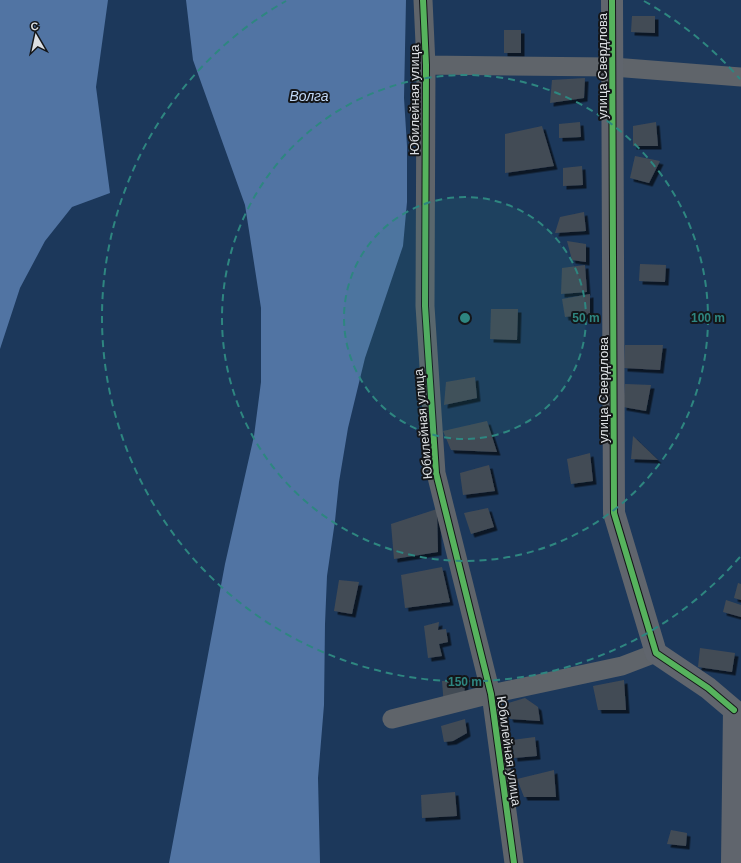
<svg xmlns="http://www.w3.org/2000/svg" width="741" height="863" font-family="Arial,sans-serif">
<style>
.green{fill:#1c385b}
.water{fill:#5174a3}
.building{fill:#434b55;filter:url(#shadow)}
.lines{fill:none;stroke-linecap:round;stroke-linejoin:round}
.street{stroke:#5f646a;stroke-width:19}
.secondary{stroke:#60656d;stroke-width:22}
.cycleway-casing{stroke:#141619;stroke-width:8}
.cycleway{stroke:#56b35d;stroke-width:6}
.ring{fill:none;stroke:#2e8680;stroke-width:2;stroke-dasharray:7 5}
.labels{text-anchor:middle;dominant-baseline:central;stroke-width:4;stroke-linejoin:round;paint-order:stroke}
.street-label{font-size:13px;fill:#dcdfe3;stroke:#141619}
.water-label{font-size:14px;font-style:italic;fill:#c1d8f6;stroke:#141619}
.centre{fill:#2e8680;stroke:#141619;stroke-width:2}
.ring-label{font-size:12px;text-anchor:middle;font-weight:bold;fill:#2e8680;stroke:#141619;stroke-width:4;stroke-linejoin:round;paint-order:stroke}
</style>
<defs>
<filter id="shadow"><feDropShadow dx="3.5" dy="3.5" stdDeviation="0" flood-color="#0009"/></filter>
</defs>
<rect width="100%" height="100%" fill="#2c2e31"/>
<path class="green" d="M 16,0 L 741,0 L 741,863 L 0,863 L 0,87 Z"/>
<path class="water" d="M 0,0 L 108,0 L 96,87 L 110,193 L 72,207 L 45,241 L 20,288 L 0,349 Z
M 186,0 L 406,0 L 404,98 L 407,146 L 407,202 L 403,246 L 365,358 L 348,428 L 339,482 L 335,521 L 327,576 L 325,624 L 324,705 L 318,778 L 320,863 L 169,863 L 225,564 L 254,436 L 261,382 L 261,308 L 245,205 L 193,60 Z"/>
<path class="building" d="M 632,16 L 655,16 L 655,33 L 631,32 Z
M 504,30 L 521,30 L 521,53 L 504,53 Z
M 585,78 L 584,98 L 550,103 L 552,80 Z
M 580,122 L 581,137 L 559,138 L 559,124 Z
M 656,122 L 658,146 L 633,146 L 633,126 Z
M 542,126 L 554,166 L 505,173 L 505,134 Z
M 635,156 L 660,161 L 649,183 L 630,178 Z
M 582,166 L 583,185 L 563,186 L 563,168 Z
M 584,212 L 586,231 L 555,233 L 560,217 Z
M 567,241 L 586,244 L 586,262 L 572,260 Z
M 640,264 L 666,265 L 665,282 L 639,281 Z
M 585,265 L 587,292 L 561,294 L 562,268 Z
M 590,294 L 590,314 L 565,317 L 562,299 Z
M 491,309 L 518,309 L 517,340 L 490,339 Z
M 625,345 L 663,345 L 660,370 L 624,368 Z
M 475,377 L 477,398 L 444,405 L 446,382 Z
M 625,384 L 651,385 L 646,411 L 623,407 Z
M 487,421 L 497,452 L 451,450 L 443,431 Z
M 633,436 L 658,460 L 631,459 Z
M 590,453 L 593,481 L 571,484 L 567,459 Z
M 489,465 L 495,491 L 463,495 L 460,473 Z
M 488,508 L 494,527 L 471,534 L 464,513 Z
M 437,509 L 438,552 L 394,559 L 391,524 Z
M 442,567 L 450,602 L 405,608 L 401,575 Z
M 339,580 L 359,582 L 352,614 L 334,611 Z
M 738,583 L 741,584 L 741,600 L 734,598 Z
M 726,600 L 741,605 L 741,617 L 723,612 Z
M 439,622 L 438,630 L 446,629 L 448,642 L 439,644 L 442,656 L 428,658 L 424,626 Z
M 700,648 L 735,653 L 732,672 L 698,667 Z
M 465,680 L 464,701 L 444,706 L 442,681 Z
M 624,680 L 626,710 L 598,710 L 593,686 Z
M 525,698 L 538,707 L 540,721 L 510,719 L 505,704 Z
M 465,719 L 467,733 L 453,741 L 444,742 L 441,726 Z
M 535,737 L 537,756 L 514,758 L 512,740 Z
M 554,770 L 556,797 L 524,797 L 517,779 Z
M 455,792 L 457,816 L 422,818 L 421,795 Z
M 671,830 L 687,833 L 686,846 L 667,844 Z"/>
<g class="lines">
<path class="street" d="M 423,0 L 426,65 L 425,306 L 436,473 L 491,694 L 514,863
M 426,65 L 613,67 L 741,77
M 392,719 L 491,694 L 622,666 L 656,653"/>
<path class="secondary" d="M 612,0 L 614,513 L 656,653 L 708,688 L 734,710 L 732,863"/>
<g class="cycleway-casing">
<path id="cycleway" d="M 423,0 L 426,65 L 425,306 L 436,473 L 491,694 L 514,863
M 612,0 L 614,513 L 656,653 L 708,688 L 734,710"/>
</g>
<use href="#cycleway" class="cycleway"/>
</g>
<circle cx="465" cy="318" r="121" fill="#2e8680" fill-opacity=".12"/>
<g class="ring">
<circle cx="465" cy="318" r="121"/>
<circle cx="465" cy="318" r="243"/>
<path d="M740 557A364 364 0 1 1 286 1M644 1A364 364 0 0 1 740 79"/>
</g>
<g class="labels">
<g class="street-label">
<text transform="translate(602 66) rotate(-90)">улица Свердлова</text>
<text transform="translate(414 100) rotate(-90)">Юбилейная улица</text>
<text transform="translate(603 390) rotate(-90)">улица Свердлова</text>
<text transform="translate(423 424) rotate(-95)">Юбилейная улица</text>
<text transform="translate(509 751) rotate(82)">Юбилейная улица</text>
</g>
<g class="water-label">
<text x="309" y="96">Волга</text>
</g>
</g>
<circle cx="465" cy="318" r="6" class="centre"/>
<g class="ring-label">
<text x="586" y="322">50 m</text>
<text x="708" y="322">100 m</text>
<text x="465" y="686">150 m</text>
</g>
<g transform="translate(36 36) rotate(351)" stroke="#141619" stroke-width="3" paint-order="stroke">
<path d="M0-3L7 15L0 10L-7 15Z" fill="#dcdfe3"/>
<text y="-6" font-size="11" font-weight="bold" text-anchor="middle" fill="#dcdfe3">С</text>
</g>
</svg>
